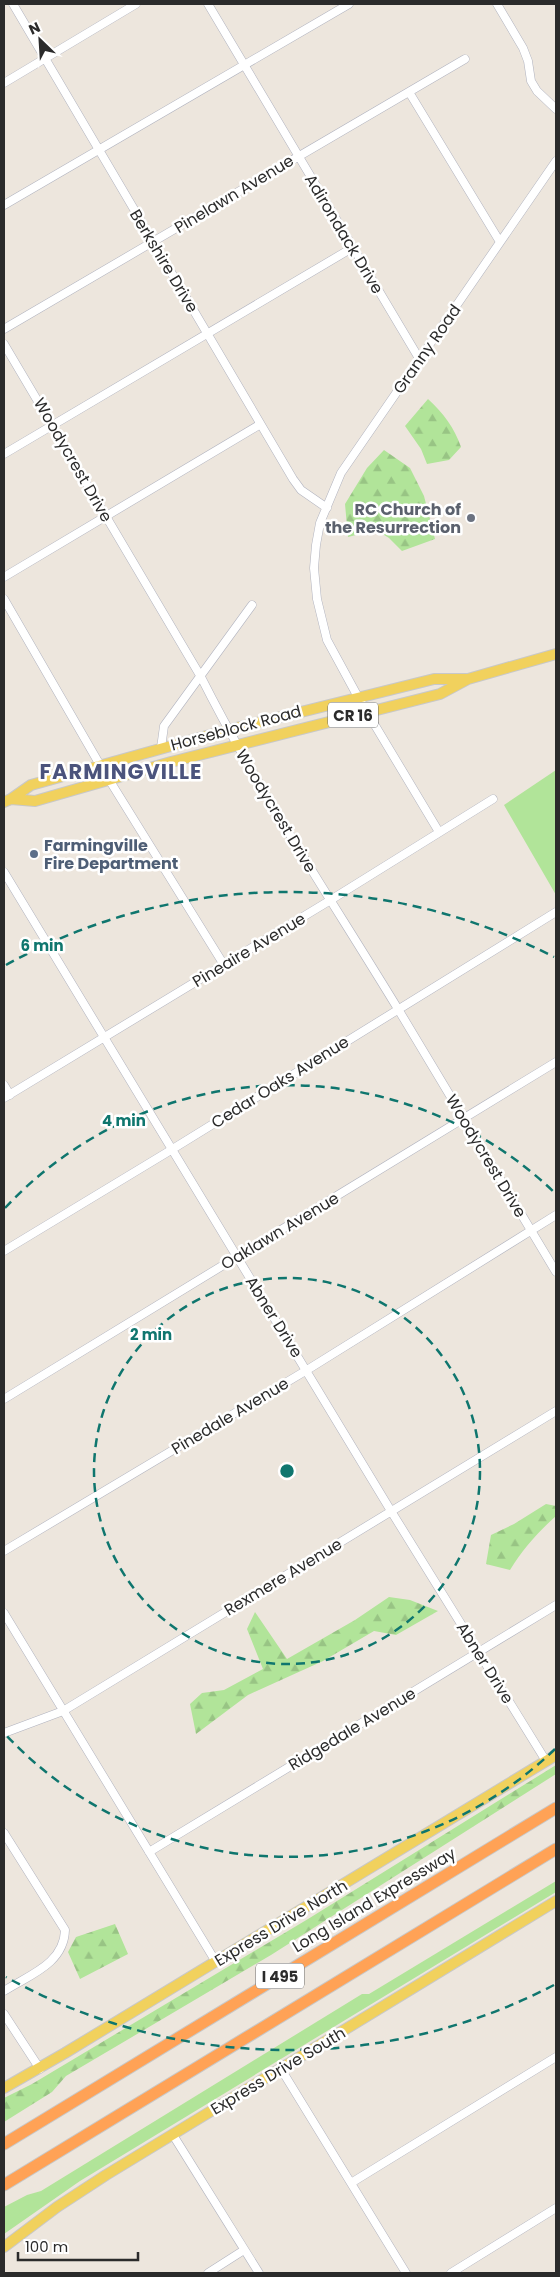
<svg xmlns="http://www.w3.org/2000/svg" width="560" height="2277" font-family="Poppins,sans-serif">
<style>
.grass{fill:#b1e499}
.forest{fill:url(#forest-firs)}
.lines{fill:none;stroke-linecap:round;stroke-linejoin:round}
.minor-casing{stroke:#b1b3bf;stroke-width:9}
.major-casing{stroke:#c8c8c8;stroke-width:12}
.highway-casing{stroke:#c8c8c8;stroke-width:13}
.minor{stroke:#fff;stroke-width:8}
.major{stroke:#f1d15d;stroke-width:10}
.highway{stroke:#ffa256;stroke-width:11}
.ring{fill:none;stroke:#0f766e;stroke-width:2.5;stroke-dasharray:9 6}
.worship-dot{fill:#6b7280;stroke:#fff;stroke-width:2}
.service-dot{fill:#5c6f8a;stroke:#fff;stroke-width:2}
.labels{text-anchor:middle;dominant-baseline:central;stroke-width:5;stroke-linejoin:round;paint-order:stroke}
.shield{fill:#fff;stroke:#6b6b6b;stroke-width:1}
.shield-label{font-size:15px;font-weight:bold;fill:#2b2b2b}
.street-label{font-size:16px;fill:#2b2b2b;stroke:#fff}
.worship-label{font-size:16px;font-weight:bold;fill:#5b616d;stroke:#fff;text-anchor:end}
.service-label{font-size:16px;font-weight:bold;fill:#4e5e75;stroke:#fff;text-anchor:start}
.district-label{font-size:21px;font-weight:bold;letter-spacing:1px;fill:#4b537c;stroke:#fff}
.centre{fill:#0f766e;stroke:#fff;stroke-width:2.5}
.ring-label{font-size:15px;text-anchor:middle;font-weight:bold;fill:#0f766e;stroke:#fff;stroke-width:5;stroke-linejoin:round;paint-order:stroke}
</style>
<defs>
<pattern id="forest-firs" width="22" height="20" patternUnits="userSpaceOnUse" patternTransform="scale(1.25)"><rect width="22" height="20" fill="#b1e499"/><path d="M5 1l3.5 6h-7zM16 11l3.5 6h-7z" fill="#98c484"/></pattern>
</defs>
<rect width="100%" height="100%" fill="#ede6dd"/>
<path class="grass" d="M 556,770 L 556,895 L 504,805 Z
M 556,1881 L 556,1892 L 80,2181 L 4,2234 L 4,2207 L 27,2195 L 41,2191 L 362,1994 L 369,1994 Z"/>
<path class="forest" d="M 428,399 C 444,414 454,427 461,447 L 449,460 L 427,464 L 421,449 L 405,426 Z
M 384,450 L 410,468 L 424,496 L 435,539 L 402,551 L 389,538 L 376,530 L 348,537 L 345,504 L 367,468 Z
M 546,1504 L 556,1506 L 556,1516 C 538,1532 523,1549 510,1570 L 486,1564 L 491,1535 L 514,1524 Z
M 389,1597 L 410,1600 L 438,1611 L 396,1635 L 374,1631 L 323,1661 L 248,1695 L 196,1734 L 190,1704 L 202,1693 L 224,1690 L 263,1669 L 247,1629 L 255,1612 L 287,1659 L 355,1620 Z
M 556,1765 L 556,1774 L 271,1955 L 66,2076 L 52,2092 L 4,2122 L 4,2098 L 32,2084 L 308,1919 Z
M 115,1924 L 128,1954 L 80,1979 L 68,1952 L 76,1937 Z"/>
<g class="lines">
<g class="minor-casing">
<path id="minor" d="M 13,4 L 293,479 L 301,490 L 327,508
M 208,4 L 420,360
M 497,4 L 523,48 L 528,61 L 531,81 L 537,91 L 556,109
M 4,83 L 136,4
M 409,92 L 500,242
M 4,205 L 349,4
M 4,329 L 465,59
M 4,344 L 201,677 C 259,792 331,899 398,1009 C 451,1096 503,1184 556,1272
M 4,454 L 352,248
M 4,577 L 259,425
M 4,599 L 100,765 L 224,965
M 161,748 L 164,726 L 252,605
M 439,832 L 358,697 L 327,640 L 317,599 L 314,568 L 316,545 L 320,523 L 341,473 L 556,161
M 4,872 L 391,1511 L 546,1761
M 4,1085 L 10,1095
M 4,1098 L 329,901 L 493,799
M 4,1251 L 171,1150 L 556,912
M 4,1399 L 556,1062
M 4,1551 L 307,1370 L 556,1215
M 4,1613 L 216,1962
M 4,1733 L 63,1711 L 556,1411
M 4,1833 L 65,1930 C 64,1964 29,1975 4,1991
M 149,1852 L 556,1605
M 4,2014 L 40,2069
M 281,2069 L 406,2273
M 173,2135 L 259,2273
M 351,2183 L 556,2057
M 208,2273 L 244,2250
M 451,2273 L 556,2208"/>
</g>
<g class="major-casing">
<path id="major" d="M 11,799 L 31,785 L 228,730 L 434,679 L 466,679
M 4,802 L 11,799 L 35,801 L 171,762 L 440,694 L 468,679 L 556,654
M 4,2088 L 65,2053 L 556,1755
M 4,2247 L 57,2207 L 106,2175 L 556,1901"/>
</g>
<g class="highway-casing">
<path id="highway" d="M 4,2144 L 556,1808
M 4,2185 L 556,1849"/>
</g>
<use href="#minor" class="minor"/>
<use href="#major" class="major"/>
<use href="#highway" class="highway"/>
</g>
<g class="ring">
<circle cx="287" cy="1471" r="193"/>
<path d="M555 1749A386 386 0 0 1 5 1734M5 1208A386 386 0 0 1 555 1193"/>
<path d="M554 1985A579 579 0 0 1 6 1977M6 965A579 579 0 0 1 554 957"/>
</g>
<circle class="worship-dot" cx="471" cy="518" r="5"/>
<circle class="service-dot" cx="34" cy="854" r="5"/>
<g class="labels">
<g class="shield">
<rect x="328" y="702.5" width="50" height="25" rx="4"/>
<rect x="256" y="1963.5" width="48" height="25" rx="4"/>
</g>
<g class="shield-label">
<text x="353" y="715">CR 16</text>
<text x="280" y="1976">I 495</text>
</g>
<g class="street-label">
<text transform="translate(234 194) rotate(-31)">Pinelawn Avenue</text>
<text transform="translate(344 234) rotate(59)">Adirondack Drive</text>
<text transform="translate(164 261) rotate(59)">Berkshire Drive</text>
<text transform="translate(427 349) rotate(-55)">Granny Road</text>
<text transform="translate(73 460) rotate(60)">Woodycrest Drive</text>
<text transform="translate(236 728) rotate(-15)">Horseblock Road</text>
<text transform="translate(276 811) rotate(59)">Woodycrest Drive</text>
<text transform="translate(249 950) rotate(-31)">Pineaire Avenue</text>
<text transform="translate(280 1082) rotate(-32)">Cedar Oaks Avenue</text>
<text transform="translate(486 1156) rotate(59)">Woodycrest Drive</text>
<text transform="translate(280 1231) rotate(-31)">Oaklawn Avenue</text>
<text transform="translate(274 1317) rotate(58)">Abner Drive</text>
<text transform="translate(230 1416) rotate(-31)">Pinedale Avenue</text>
<text transform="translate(283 1577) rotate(-31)">Rexmere Avenue</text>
<text transform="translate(485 1663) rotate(58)">Abner Drive</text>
<text transform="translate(352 1729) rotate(-31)">Ridgedale Avenue</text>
<text transform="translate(374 1900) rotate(-31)">Long Island Expressway</text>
<text transform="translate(281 1923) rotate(-31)">Express Drive North</text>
<text transform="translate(278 2071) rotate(-31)">Express Drive South</text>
</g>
<g class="worship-label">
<text x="461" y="509">RC Church of<tspan x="461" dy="18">the Resurrection</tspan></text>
</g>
<g class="service-label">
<text x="44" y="845">Farmingville<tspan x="44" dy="18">Fire Department</tspan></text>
</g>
<g class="district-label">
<text x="121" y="771">FARMINGVILLE</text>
</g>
</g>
<circle cx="287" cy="1471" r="8" class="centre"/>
<g class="ring-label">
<text x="42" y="951">6 min</text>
<text x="124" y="1126">4 min</text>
<text x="151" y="1340">2 min</text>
</g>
<rect width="560" height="2277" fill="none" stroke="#2b2b2b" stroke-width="10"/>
<g transform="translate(40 40) rotate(335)" stroke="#ffffff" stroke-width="4" paint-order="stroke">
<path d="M0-4L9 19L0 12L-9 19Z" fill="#2b2b2b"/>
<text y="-8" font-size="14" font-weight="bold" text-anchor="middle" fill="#2b2b2b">N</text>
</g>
<path d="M18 2252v8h120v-8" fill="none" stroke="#2b2b2b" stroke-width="2.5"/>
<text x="25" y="2252" font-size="15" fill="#2b2b2b" stroke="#ffffff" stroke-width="4" paint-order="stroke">100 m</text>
</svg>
